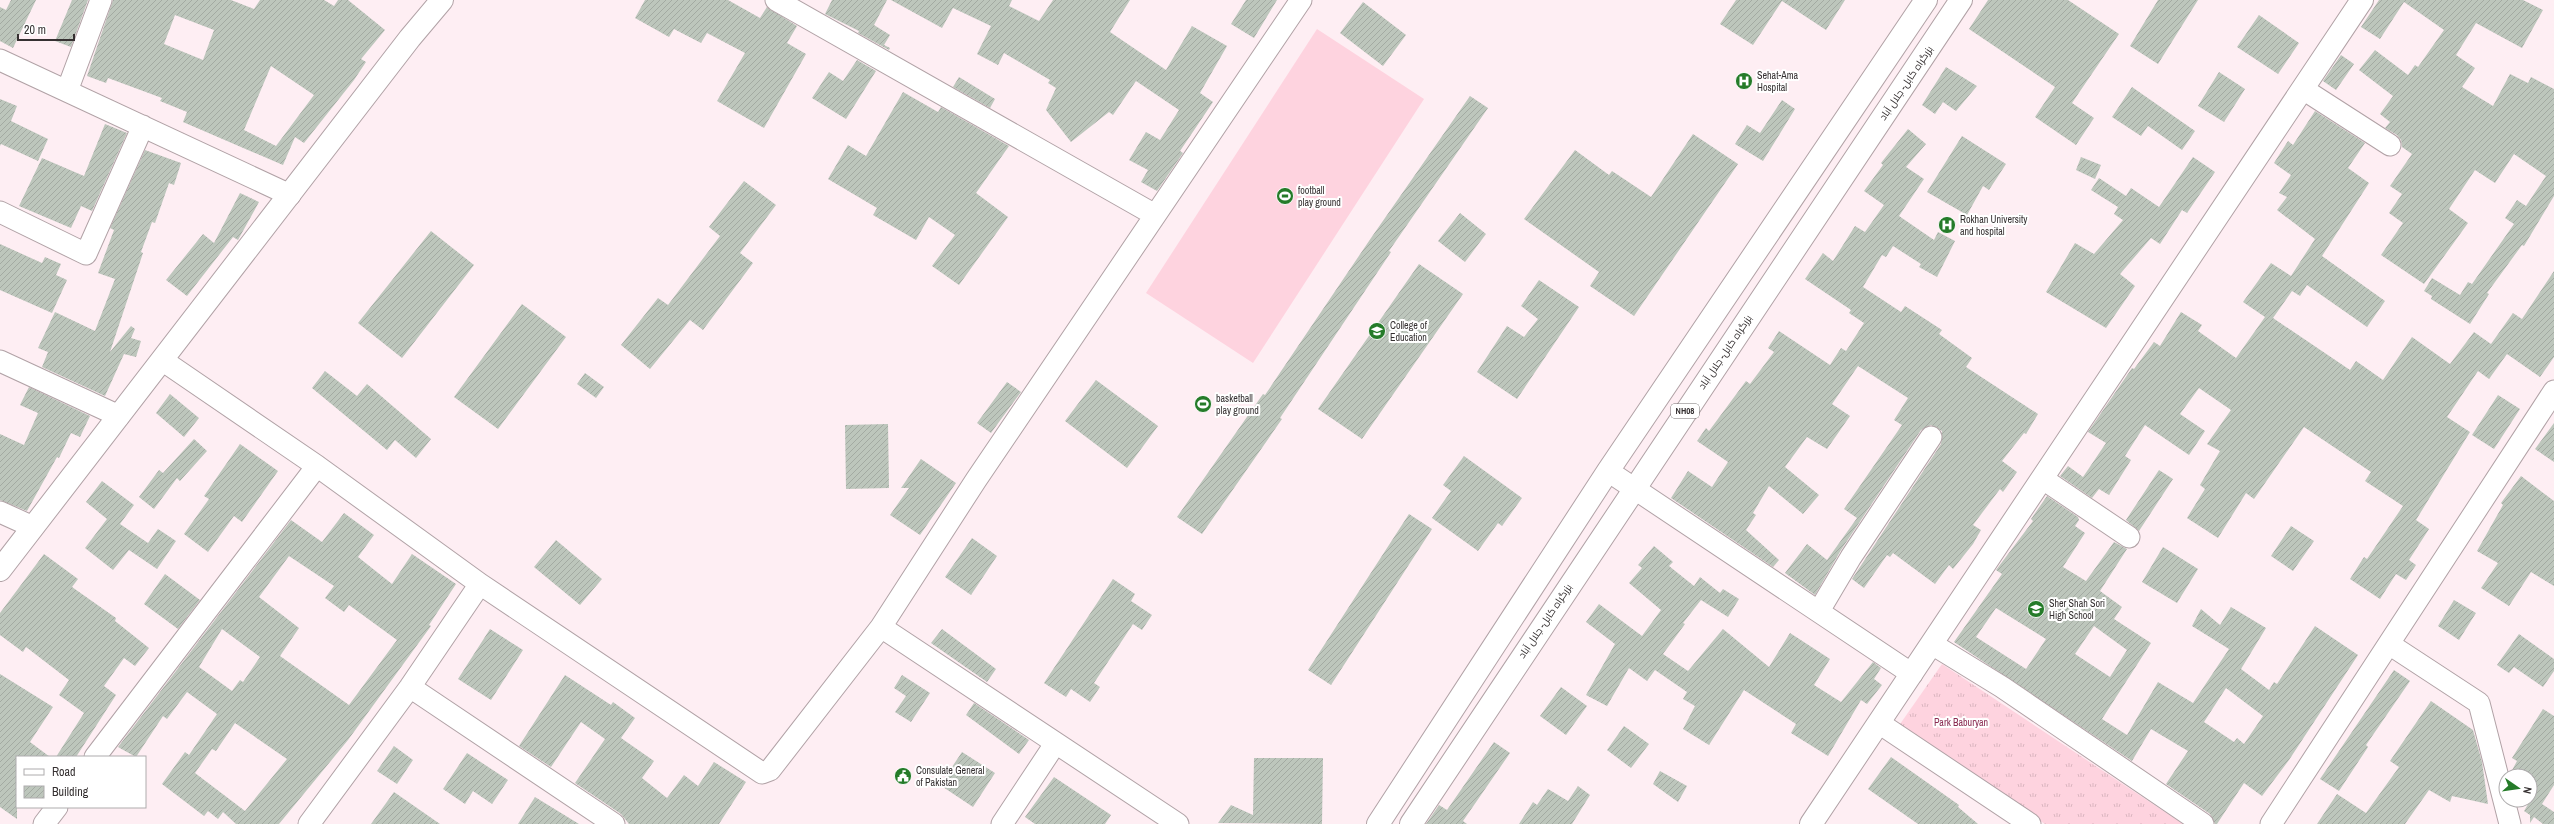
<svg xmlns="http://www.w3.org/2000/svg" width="2554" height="824" font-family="'Archivo Narrow',Cairo,sans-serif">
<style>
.grass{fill:url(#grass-tufts)}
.pitch{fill:#fed3df}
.building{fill:url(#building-hatch);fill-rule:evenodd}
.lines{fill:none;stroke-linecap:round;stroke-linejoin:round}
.street-casing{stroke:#b1a2a6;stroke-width:23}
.secondary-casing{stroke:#b1a2a6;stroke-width:24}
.highway-casing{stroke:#b1a2a6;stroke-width:24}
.street{stroke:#fff;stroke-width:21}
.secondary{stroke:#fff;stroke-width:22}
.highway{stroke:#fff;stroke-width:22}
.labels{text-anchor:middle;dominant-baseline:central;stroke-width:4;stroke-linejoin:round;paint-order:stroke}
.shield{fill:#fff;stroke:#726e6f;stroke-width:1}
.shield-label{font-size:9px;font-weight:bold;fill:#353031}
.poi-label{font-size:10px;fill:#353031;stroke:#fff;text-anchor:start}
.street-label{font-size:10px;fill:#353031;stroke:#fff}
.park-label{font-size:10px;fill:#8a2c52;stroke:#fff}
</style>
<defs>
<pattern id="grass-tufts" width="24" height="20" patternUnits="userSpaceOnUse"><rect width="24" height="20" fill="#fed3df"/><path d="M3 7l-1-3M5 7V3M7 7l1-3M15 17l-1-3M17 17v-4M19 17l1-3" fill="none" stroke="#dab5c0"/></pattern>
<pattern id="building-hatch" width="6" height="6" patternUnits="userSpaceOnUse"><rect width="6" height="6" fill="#bdc6bc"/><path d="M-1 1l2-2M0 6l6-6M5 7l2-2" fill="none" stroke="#a3aaa2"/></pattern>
</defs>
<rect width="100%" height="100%" fill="#feeef3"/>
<path class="grass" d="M 1942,664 L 2183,824 L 2045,824 L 1898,727 Z"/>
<path class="pitch" d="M 1317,29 L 1424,99 L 1253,363 L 1146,293 Z"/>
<path class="building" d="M 11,0 L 36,0 L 13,48 L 0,41 L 0,7 L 6,10 Z
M 72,0 L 88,0 L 71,47 L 55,41 Z
M 113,0 L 231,0 L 254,9 L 260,0 L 324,0 L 334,6 L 338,0 L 348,0 L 385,30 L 361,59 L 366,62 L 354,80 L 304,143 L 295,137 L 283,165 L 183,122 L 187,112 L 160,101 L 162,98 L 108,78 L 106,83 L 87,76 ZM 175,15 L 214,30 L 203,60 L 164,44 ZM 271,66 L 314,95 L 276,146 L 244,130 Z
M 645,0 L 728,0 L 760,18 L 767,7 L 797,26 L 787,43 L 806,54 L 764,128 L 717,101 L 745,53 L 707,33 L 701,43 L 674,29 L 669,37 L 635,18 Z
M 832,0 L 887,0 L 874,25 L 890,35 L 884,45 L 890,48 L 889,50 L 858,33 L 859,31 L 825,14 Z
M 891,0 L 1012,0 L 1009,6 L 1039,21 L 1053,0 L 1130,0 L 1110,32 L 1166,70 L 1192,26 L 1227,46 L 1200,93 L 1213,102 L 1180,151 L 1183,153 L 1157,191 L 1141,182 L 1148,170 L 1129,160 L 1146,132 L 1160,140 L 1179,110 L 1136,81 L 1113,115 L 1109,112 L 1071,142 L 1046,110 L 1056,88 L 1048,83 L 1050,80 L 1004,53 L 998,65 L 977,54 L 991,26 L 953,8 L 942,28 Z
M 1246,0 L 1277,0 L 1254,38 L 1231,24 Z
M 1736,0 L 1845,0 L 1826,30 L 1782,1 L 1753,45 L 1720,24 Z
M 1988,0 L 2068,0 L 2119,34 L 2072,103 L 2094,118 L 2076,145 L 2035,117 L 2055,87 L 1969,29 Z
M 2158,0 L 2198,0 L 2158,64 L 2130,46 Z
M 2379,0 L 2523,0 L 2543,10 L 2522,48 L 2476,23 L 2456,55 L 2475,68 L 2462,87 L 2493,106 L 2510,74 L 2528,83 L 2531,77 L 2554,89 L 2554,196 L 2524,246 L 2522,245 L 2487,293 L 2489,294 L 2470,324 L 2431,299 L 2432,296 L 2424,291 L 2432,278 L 2460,295 L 2468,282 L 2472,284 L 2514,224 L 2505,218 L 2517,200 L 2526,206 L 2546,176 L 2514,154 L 2495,183 L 2475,170 L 2449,209 L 2468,223 L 2424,284 L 2381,255 L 2403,223 L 2389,213 L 2402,194 L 2390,186 L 2412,154 L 2402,147 L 2401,140 L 2397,135 L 2385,128 L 2390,122 L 2380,114 L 2393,96 L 2359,70 L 2375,50 L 2408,75 L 2415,65 L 2418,67 L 2444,30 L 2404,2 L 2380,39 L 2361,27 Z
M 1363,2 L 1406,35 L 1383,66 L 1340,33 Z
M 2259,15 L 2299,43 L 2278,74 L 2237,47 Z
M 2341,55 L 2354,64 L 2336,90 L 2323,81 Z
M 857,60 L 876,71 L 846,119 L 812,98 L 829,72 L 843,81 Z
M 1946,67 L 1977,86 L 1956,111 L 1943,102 L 1935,114 L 1922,105 Z
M 2219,72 L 2245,89 L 2224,122 L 2198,106 Z
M 959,77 L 995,99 L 990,108 L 953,87 Z
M 2132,87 L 2195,131 L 2182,150 L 2148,126 L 2141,136 L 2112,117 Z
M 903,92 L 938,112 L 941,107 L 1009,146 L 976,193 L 1008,217 L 959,285 L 932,266 L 955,235 L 929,217 L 916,240 L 873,215 L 877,208 L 828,179 L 848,145 L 866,156 Z
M 1470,96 L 1488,108 L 1389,251 L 1391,252 L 1280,418 L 1282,419 L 1202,534 L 1177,517 L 1263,394 L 1265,395 L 1371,238 Z
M 0,99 L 17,106 L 11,121 L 48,139 L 38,161 L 1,144 L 0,146 Z
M 1782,100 L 1795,109 L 1763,161 L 1735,144 L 1747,125 L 1760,133 Z
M 2315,111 L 2365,143 L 2348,168 L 2369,183 L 2322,256 L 2385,301 L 2367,327 L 2307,285 L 2300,296 L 2292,291 L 2273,318 L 2350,370 L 2356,361 L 2383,380 L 2412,337 L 2450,364 L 2474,332 L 2491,344 L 2513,313 L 2522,319 L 2554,271 L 2554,357 L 2540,377 L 2507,354 L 2489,379 L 2478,371 L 2447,417 L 2470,432 L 2416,520 L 2429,529 L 2409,560 L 2416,565 L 2406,580 L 2396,574 L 2380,599 L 2350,579 L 2364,557 L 2367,559 L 2403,506 L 2365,481 L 2371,472 L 2304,427 L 2254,499 L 2246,493 L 2218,538 L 2187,518 L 2205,489 L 2200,485 L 2220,451 L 2207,444 L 2231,410 L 2199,388 L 2180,414 L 2205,431 L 2189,455 L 2145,425 L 2125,456 L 2131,460 L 2109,495 L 2099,489 L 2092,498 L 2060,476 L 2068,466 L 2083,477 L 2106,443 L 2088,432 L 2132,368 L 2134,369 L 2154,342 L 2160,346 L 2181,312 L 2202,325 L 2198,331 L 2236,358 L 2265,317 L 2243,302 L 2271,263 L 2291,276 L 2315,239 L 2277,210 L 2287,197 L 2279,193 L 2291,175 L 2274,163 L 2288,141 L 2293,145 Z
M 105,124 L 127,133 L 92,211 L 81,206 L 71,228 L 19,206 L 42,158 L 84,176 Z
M 1908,129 L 1926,144 L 1906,167 L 1924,179 L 1899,216 L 1934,240 L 1938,232 L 1955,241 L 1937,277 L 1919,267 L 1921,264 L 1893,246 L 1886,257 L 1882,255 L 1863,287 L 1901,312 L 1905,306 L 1942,330 L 1939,334 L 1972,358 L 1966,367 L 2038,414 L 2026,434 L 2024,433 L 2002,461 L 2017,472 L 2003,492 L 2000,489 L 1973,525 L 1981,530 L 1973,544 L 1953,569 L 1949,565 L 1935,584 L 1893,553 L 1890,557 L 1887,555 L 1864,588 L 1852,579 L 1941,444 L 1942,431 L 1931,425 L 1921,430 L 1841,550 L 1815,595 L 1785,573 L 1807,544 L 1827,560 L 1857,518 L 1844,509 L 1902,425 L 1894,420 L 1908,398 L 1858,366 L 1832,404 L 1850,416 L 1827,449 L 1807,437 L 1785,467 L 1819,495 L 1803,514 L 1769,486 L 1753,513 L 1756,515 L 1746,530 L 1779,560 L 1773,567 L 1671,498 L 1688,471 L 1712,487 L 1728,462 L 1697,441 L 1706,428 L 1709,431 L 1746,381 L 1750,384 L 1774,352 L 1768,348 L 1779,331 L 1830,365 L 1841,348 L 1846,351 L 1864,323 L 1849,313 L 1851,310 L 1805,279 L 1823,253 L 1833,261 L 1855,226 L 1865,232 L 1884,205 L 1864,191 L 1883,165 L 1881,163 Z
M 1693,134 L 1738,164 L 1634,316 L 1590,286 L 1599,272 L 1524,219 L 1575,150 L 1609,175 L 1612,171 L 1651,197 Z
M 1962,136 L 2006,164 L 1989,190 L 1983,186 L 1967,215 L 1927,192 Z
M 145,150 L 181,163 L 174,185 L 169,183 L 155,223 L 152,222 L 141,252 L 143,253 L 110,352 L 131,326 L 135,329 L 131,338 L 141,341 L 136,357 L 124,354 L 105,396 L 42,367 L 48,352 L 38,348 L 55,312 L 95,331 L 115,279 L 98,273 L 114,230 L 110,228 Z
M 2081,157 L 2101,165 L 2095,179 L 2076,170 Z
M 2193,157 L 2215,172 L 2187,213 L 2182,210 L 2160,244 L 2151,238 L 2120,274 L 2135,286 L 2106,328 L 2046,292 L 2075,243 L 2094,254 L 2123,220 L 2114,214 L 2118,207 L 2091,190 L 2099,178 L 2126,196 L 2131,188 L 2159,207 Z
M 744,181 L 776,205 L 740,253 L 753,263 L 703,330 L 690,320 L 650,369 L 621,345 L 658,298 L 668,305 L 720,236 L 709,227 Z
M 240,193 L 259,202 L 238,240 L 233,237 L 187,296 L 166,280 L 203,234 L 214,243 Z
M 1460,213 L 1486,234 L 1465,262 L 1438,241 Z
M 431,231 L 474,265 L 402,358 L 358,323 Z
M 0,244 L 42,263 L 45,257 L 61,264 L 56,275 L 67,280 L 52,313 L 0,290 Z
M 1419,264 L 1463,294 L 1362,439 L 1318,409 Z
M 1539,280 L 1579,307 L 1517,399 L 1477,372 L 1507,326 L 1524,337 L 1538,319 L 1521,306 Z
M 522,304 L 566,337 L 498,429 L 454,397 Z
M 325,371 L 357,396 L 367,384 L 431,439 L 416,458 L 395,440 L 387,450 L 312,388 Z
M 585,373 L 604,387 L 596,398 L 577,384 Z
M 1096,380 L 1158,426 L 1127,468 L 1065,421 Z
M 1007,382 L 1021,392 L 991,433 L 977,423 Z
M 29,387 L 90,416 L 80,437 L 71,433 L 59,458 L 57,457 L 27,511 L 0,500 L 0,434 L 24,445 L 38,413 L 20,405 Z
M 170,394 L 199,418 L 184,437 L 156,413 Z
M 2498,395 L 2520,409 L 2494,449 L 2472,435 Z
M 2554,423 L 2554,462 L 2535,449 Z
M 888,424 L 889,488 L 846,489 L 845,425 Z
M 194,439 L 207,451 L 180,481 L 177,478 L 154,509 L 139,497 L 159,470 L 163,473 Z
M 240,444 L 278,471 L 242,522 L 234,516 L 208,552 L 184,534 L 209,499 L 204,496 Z
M 1464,456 L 1522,498 L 1502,526 L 1498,523 L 1478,551 L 1432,518 L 1451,491 L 1443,485 Z
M 921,459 L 956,483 L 920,535 L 890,515 L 909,488 L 901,488 Z
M 2159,470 L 2173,479 L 2139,531 L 2126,520 Z
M 2521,476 L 2554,501 L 2554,586 L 2531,572 L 2509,606 L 2481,588 L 2498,563 L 2477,551 L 2503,505 L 2501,503 Z
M 102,481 L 134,505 L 120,524 L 148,543 L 158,529 L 176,541 L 157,569 L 129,550 L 113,570 L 85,548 L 107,519 L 86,502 Z
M 2047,496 L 2078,517 L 2079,520 L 2075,526 L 2085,533 L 2063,567 L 2086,581 L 2114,542 L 2127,549 L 2100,591 L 2122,607 L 2114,619 L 2151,643 L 2102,719 L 2127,735 L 2158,682 L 2193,703 L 2229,649 L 2192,626 L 2201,609 L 2220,625 L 2231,607 L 2266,628 L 2241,669 L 2269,690 L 2274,682 L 2277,684 L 2315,626 L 2358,655 L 2289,760 L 2262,796 L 2244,783 L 2217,824 L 2215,824 L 2210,814 L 2166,784 L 2188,751 L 2151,729 L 2132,761 L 1954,642 L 2002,574 L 1996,570 L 2033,521 L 2031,519 ZM 1996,608 L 2046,639 L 2026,669 L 1976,637 ZM 2094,626 L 2127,650 L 2110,677 L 2075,654 ZM 2226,688 L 2263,716 L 2244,744 L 2237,738 L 2234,742 L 2204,722 Z
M 344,513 L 374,535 L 358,557 L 392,584 L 412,554 L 456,584 L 429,625 L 431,626 L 348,740 L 279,824 L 236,824 L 223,812 L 218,819 L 208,811 L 204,816 L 162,784 L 185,752 L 189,755 L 217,714 L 187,692 L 167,719 L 163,716 L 136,757 L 118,747 L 291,520 L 322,542 ZM 289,556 L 334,586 L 325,598 L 344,612 L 349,605 L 397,640 L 349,705 L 280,656 L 299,628 L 259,597 ZM 222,629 L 260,657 L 243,682 L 240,680 L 232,691 L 199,667 ZM 235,723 L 287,759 L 245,811 L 195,773 L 212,749 L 216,751 Z
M 1409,514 L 1432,529 L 1331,685 L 1308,670 Z
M 2291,526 L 2314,541 L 2293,571 L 2271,556 Z
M 972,538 L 997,556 L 971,595 L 945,577 Z
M 556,540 L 602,579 L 580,605 L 534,567 Z
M 1654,546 L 1673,562 L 1669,566 L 1694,586 L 1700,577 L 1720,593 L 1723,589 L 1739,599 L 1728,617 L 1701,600 L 1683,623 L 1685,624 L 1663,654 L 1688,671 L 1723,629 L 1769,667 L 1790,633 L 1830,659 L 1814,685 L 1841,702 L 1873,662 L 1881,668 L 1874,679 L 1882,685 L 1867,704 L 1861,700 L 1828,756 L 1791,733 L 1796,724 L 1744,690 L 1709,745 L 1683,729 L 1695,706 L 1683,699 L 1687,692 L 1655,670 L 1647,681 L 1629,668 L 1607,706 L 1586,695 L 1615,644 L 1586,622 L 1599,604 L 1642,636 L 1661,610 L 1629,583 L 1642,568 L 1638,565 Z
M 2163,547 L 2198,569 L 2177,603 L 2142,582 Z
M 44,554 L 78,579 L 72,587 L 116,618 L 115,621 L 149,648 L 135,666 L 124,658 L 104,686 L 116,695 L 76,757 L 56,757 L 84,713 L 59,695 L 69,680 L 26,647 L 23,652 L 0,635 L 0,613 Z
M 165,574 L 200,600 L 178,629 L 144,604 Z
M 1113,579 L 1135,594 L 1131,601 L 1152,615 L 1142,630 L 1133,624 L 1094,683 L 1100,687 L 1090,702 L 1071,689 L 1066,697 L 1044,683 Z
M 2454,600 L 2476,613 L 2459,640 L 2438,626 Z
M 490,629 L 523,650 L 491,700 L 458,679 Z
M 942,629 L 996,669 L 987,682 L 931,643 Z
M 2519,634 L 2554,659 L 2554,671 L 2543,687 L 2514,667 L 2509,673 L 2497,665 Z
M 2394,670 L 2410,681 L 2366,745 L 2368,747 L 2339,791 L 2320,779 Z
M 0,674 L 53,707 L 30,742 L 50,757 L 17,757 L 17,819 L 0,807 Z
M 565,675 L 611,705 L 613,702 L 635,718 L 621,738 L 654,761 L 642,778 L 667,798 L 684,775 L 698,786 L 714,762 L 746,782 L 719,824 L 629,824 L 621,814 L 575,783 L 605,739 L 581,722 L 551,767 L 519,746 Z
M 902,675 L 930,693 L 911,722 L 895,712 L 906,696 L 894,688 Z
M 1561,687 L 1587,706 L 1566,735 L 1540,716 Z
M 2431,701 L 2473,730 L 2482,762 L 2488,804 L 2452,796 L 2450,802 L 2429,790 L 2405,824 L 2317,824 L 2337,794 L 2366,813 L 2399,767 L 2390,761 Z
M 974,703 L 1029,740 L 1019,754 L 966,715 Z
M 2543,709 L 2554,716 L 2554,785 L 2542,804 L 2554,812 L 2554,824 L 2543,824 L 2534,817 L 2530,823 L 2530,815 L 2524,811 L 2530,801 L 2530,776 L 2510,776 L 2510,774 L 2517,761 L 2512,758 Z
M 1624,726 L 1649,744 L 1631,768 L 1607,750 Z
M 1494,742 L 1510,753 L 1463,821 L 1467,824 L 1426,824 L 1439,805 L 1447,810 Z
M 394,746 L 413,760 L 397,784 L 377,771 Z
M 962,752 L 995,773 L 973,807 L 940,785 Z
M 467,753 L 508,780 L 492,804 L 473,791 L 465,804 L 443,789 Z
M 1891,757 L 1959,805 L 1958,807 L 1978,824 L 1918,824 L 1868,789 Z
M 1254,758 L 1323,758 L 1322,824 L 1218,823 L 1231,805 L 1253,815 Z
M 1660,771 L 1687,786 L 1678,802 L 1653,784 Z
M 1054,777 L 1111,815 L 1105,824 L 1035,824 L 1025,817 Z
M 1578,786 L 1590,795 L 1572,824 L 1519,824 L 1533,802 L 1537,805 L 1548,789 L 1568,801 Z
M 394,792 L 440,824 L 371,824 Z
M 535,797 L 579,824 L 518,824 Z"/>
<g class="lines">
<g class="street-casing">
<path id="street" d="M 776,0 L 1155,215
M 0,60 L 290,195
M 2303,89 L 2390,145
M 67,91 L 101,0
M 0,212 L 86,254 L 143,126
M 162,360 L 317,466 L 480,584 L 762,773 L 770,770 L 881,627 L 976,480 L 1301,0
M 0,361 L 119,416
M 1608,471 L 1912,674
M 2043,479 L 2129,537
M 0,512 L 33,527
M 1819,611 L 1851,557 L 1931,437
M 881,627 L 1178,824
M 1932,644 L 2002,687 L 2203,824
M 2389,644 L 2479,703 L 2510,824
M 410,687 L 614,824
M 1879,723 L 2030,824
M 95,757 L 317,466
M 44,824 L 57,807
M 309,824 L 410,687 L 480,584
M 1002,824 L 1055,744
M 2271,824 L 2554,391"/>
</g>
<g class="secondary-casing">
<path id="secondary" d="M 0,570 L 410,38 L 442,0
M 1811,824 L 2362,0"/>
</g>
<g class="highway-casing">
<path id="highway" d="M 1378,824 L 1608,471 L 1926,0
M 1411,824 L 1961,0"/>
</g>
<use href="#street" class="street"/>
<use href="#secondary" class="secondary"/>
<use href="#highway" class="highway"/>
</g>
<defs>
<g id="hospital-disc" transform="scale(0.9)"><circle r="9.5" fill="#257b29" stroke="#fff"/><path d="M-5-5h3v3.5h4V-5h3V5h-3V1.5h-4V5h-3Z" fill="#fff"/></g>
<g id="stadium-disc" transform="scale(0.9)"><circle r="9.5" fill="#257b29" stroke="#fff"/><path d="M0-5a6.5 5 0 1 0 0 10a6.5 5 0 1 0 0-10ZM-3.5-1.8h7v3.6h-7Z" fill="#fff"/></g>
<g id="university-disc" transform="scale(0.9)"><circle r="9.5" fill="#257b29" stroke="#fff"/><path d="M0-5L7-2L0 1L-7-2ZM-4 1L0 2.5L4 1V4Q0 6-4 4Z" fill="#fff"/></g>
<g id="school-disc" transform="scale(0.9)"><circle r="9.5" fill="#257b29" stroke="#fff"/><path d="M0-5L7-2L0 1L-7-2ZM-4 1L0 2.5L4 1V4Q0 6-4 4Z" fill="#fff"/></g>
<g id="civic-disc" transform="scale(0.9)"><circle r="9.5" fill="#257b29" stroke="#fff"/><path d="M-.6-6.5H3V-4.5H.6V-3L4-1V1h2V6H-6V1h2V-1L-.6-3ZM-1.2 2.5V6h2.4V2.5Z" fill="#fff"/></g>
</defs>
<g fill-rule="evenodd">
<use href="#hospital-disc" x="1744" y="81"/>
<use href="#stadium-disc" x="1285" y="196"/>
<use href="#hospital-disc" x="1947" y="225"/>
<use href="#university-disc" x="1377" y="331"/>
<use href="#stadium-disc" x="1203" y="404"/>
<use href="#school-disc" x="2036" y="609"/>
<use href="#civic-disc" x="903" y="776"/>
</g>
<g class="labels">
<rect class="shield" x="1671" y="404" width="28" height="14" rx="3"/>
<g class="shield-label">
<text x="1685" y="411">NH08</text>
</g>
<g class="poi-label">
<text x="1757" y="75">Sehat-Ama<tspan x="1757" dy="12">Hospital</tspan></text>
<text x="1298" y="190">football<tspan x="1298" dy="12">play ground</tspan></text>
<text x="1960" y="219">Rokhan University<tspan x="1960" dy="12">and hospital</tspan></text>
<text x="1390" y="325">College of<tspan x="1390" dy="12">Education</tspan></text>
<text x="1216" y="398">basketball<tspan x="1216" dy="12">play ground</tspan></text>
<text x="2049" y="603">Sher Shah Sori<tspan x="2049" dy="12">High School</tspan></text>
<text x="916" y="770">Consulate General<tspan x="916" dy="12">of Pakistan</tspan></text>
</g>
<g class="street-label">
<text transform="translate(1906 83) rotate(-56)">بزرگراه کابل- جلال آباد</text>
<text transform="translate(1725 352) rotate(-56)">بزرگراه کابل- جلال آباد</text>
<text transform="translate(1545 621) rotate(-56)">بزرگراه کابل- جلال آباد</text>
</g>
<g class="park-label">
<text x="1961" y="722">Park Baburyan</text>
</g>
</g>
<rect x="16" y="756" width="130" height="52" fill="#ffffff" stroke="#aeacad"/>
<rect x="24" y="769" width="20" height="6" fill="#ffffff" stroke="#aeacad"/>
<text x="52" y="776" font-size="12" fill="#353031">Road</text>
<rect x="24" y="786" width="20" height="12" fill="url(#building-hatch)" stroke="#aeacad"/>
<text x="52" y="796" font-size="12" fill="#353031">Building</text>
<g transform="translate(2518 788) rotate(103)"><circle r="19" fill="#ffffff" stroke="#aeacad"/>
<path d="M0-3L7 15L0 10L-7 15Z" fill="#257b29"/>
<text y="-6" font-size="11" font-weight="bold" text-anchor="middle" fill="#353031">N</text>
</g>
<path d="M18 34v6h56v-6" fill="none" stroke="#353031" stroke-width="2"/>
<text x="24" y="34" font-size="12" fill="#353031" stroke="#ffffff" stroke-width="3" paint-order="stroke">20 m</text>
</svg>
